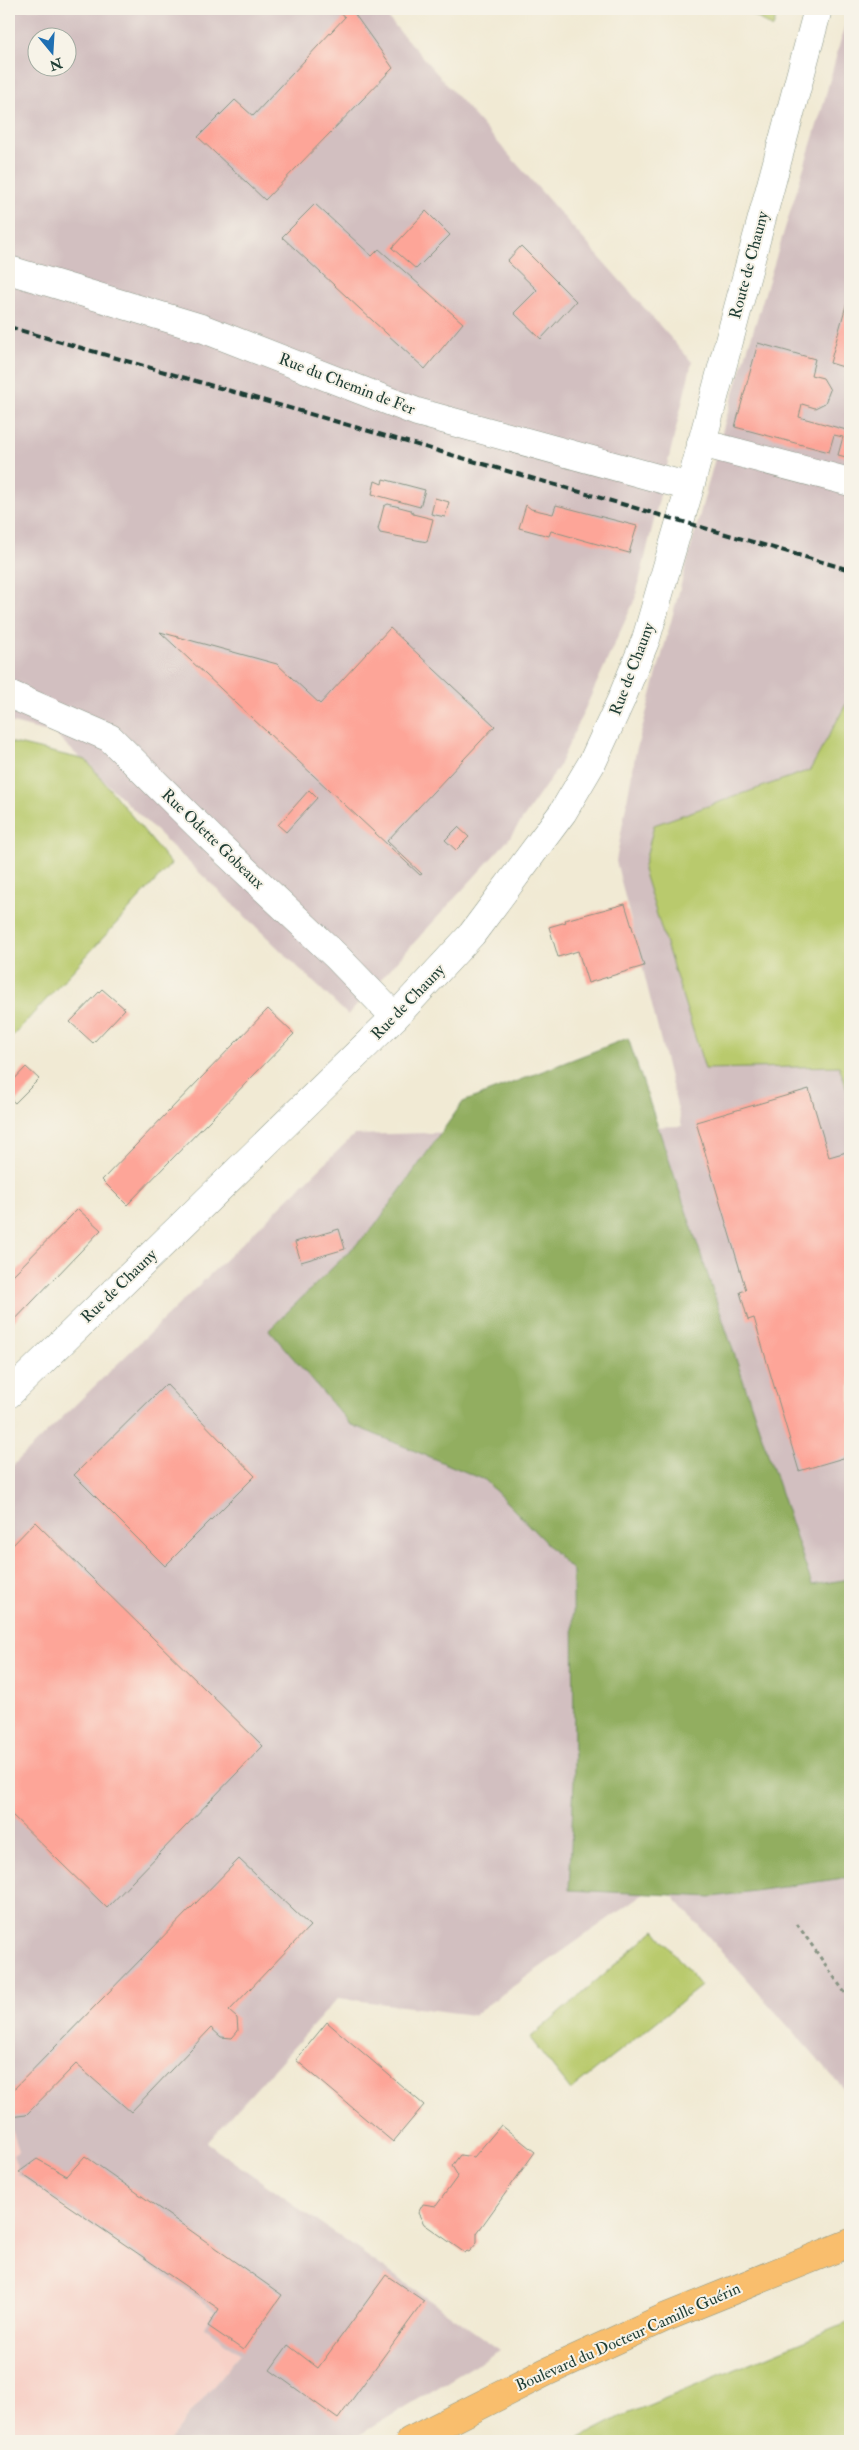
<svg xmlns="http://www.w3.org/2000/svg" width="859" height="2450" font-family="'IM FELL Double Pica',serif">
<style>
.built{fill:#f7d1c7}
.industrial{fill:#d2bfc0;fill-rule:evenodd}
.green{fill:#b9ca6d;stroke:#6c8450}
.forest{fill:#92ae60;stroke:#58764a}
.building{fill:#fda598}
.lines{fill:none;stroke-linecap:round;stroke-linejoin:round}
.minor-casing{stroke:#889484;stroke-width:29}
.major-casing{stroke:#889484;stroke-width:29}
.path{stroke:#889484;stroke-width:3;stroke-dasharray:4 4;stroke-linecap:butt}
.minor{stroke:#fff;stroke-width:28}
.major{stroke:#f9be6d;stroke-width:28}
.rail{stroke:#1f3d34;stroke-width:4;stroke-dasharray:8 4;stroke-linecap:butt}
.labels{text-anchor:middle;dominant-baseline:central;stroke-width:4;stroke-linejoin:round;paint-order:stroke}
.street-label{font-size:16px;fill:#1f3d34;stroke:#f7f3e8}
</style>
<rect width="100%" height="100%" fill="#f7f3e8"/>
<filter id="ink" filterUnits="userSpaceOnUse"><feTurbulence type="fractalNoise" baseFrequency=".02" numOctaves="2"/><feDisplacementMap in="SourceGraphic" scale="10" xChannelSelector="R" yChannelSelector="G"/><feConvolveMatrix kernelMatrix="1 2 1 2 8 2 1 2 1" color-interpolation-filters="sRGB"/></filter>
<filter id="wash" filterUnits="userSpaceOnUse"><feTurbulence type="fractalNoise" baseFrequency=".0096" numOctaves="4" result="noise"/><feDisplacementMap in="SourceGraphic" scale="20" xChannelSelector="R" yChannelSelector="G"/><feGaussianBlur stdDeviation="1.12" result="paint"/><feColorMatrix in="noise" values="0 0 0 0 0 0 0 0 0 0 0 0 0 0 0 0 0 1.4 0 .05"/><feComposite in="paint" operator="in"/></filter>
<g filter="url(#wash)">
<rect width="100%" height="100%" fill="#f1ead4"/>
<path class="built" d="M 9,2120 L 19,2151 L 19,2172 L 17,2174 L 215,2310 L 204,2327 L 240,2354 L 168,2441 L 9,2441 Z"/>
<path class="industrial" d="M 9,9 L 380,9 L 692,362 L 635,599 L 558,768 L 508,840 L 348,1015 L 55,734 L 9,722 ZM 38,38 L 68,38 L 68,68 L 38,68 Z
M 849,9 L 850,2096 L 660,1882 L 473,2015 L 338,1998 L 207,2143 L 500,2350 L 349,2441 L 168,2441 L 240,2354 L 204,2327 L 215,2310 L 16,2173 L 19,2172 L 13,2155 L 19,2151 L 9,2120 L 9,1469 L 354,1135 L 682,1126 L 616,861 L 636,751 L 724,425 L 822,109 Z"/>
<path class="green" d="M 744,9 L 778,9 L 773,28 Z
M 850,697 L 850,1098 L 839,1066 L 705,1069 L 643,870 L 654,825 L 810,770 Z
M 9,742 L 86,760 L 171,864 L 9,1040 Z
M 655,1930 L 701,1986 L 571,2090 L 530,2038 Z
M 850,2322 L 850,2431 L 840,2441 L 574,2441 L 620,2417 Z"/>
<path class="forest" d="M 628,1038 L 812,1585 L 850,1579 L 850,1877 L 713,1897 L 569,1890 L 574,1781 L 573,1571 L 485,1480 L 350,1424 L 269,1330 L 374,1227 L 463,1102 Z"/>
<g id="blocks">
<path class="building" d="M 335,9 L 351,9 L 393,68 L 265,200 L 198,137 L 235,100 L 253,116 L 345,17 Z
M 315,204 L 372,256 L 379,249 L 463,323 L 425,369 L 282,237 Z
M 426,211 L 450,235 L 416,269 L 392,248 Z
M 521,246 L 576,301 L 541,339 L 514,313 L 537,290 L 507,261 Z
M 850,291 L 850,369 L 830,363 Z
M 758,343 L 815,359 L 811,375 L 823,378 L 830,390 L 825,403 L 815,408 L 802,404 L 799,417 L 850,431 L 850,458 L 838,455 L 843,437 L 834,435 L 829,452 L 735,427 Z
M 383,479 L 425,490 L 420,507 L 372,494 L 375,481 L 382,484 Z
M 435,498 L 449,502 L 445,517 L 431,514 Z
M 388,504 L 411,510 L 413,514 L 433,519 L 427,542 L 380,533 L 378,529 L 384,506 Z
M 526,505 L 531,509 L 553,514 L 556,505 L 637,526 L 629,553 L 551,531 L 549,536 L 519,528 Z
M 390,628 L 495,726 L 387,841 L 422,874 L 420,875 L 160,632 L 277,664 L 320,704 Z
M 309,790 L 317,798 L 286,832 L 278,825 Z
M 458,827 L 469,837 L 456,850 L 445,840 Z
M 625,904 L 644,966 L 588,983 L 578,951 L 558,957 L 549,927 L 566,922 L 565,920 Z
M 102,989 L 125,1009 L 93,1043 L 70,1022 Z
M 268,1009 L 294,1034 L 127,1205 L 102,1180 Z
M 26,1067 L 39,1079 L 15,1103 L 9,1098 L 9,1085 Z
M 809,1089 L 829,1157 L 850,1151 L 850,1456 L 799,1471 L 754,1318 L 748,1320 L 740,1292 L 746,1290 L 696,1122 Z
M 78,1209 L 101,1230 L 9,1326 L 9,1279 Z
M 339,1229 L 345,1249 L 301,1262 L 295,1242 Z
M 166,1384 L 255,1476 L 165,1566 L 74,1475 Z
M 35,1522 L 263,1746 L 107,1908 L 9,1812 L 9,1549 Z
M 239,1859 L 310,1926 L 229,2011 L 237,2018 L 238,2031 L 232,2038 L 221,2037 L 211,2028 L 131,2112 L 76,2064 L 26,2115 L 10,2117 L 9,2094 Z
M 327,2022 L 424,2105 L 393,2142 L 296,2060 Z
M 501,2125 L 535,2152 L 477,2233 L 477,2243 L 469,2252 L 467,2251 L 465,2253 L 424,2224 L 418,2213 L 423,2204 L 436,2206 L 458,2176 L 452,2166 L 460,2155 L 474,2157 Z
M 85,2156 L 282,2295 L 243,2350 L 208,2326 L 219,2309 L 19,2172 L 37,2159 L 67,2176 Z
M 386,2275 L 424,2301 L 338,2419 L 270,2370 L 288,2345 L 318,2368 Z"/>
</g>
</g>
<g filter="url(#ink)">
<use href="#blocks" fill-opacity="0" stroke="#889484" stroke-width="1"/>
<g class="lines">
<g class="minor-casing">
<path id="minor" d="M 9,270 L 204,329 L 417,412 L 690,487
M 701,443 L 850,482
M 9,694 L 110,738 L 213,840 L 336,956 L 395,1017
M 9,1394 L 395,1017 L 472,934 L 563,812 L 593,761 L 621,700 L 646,639 L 690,487 L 818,9"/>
</g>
<g class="major-casing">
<path id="major" d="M 410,2441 L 546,2372 L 664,2318 L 850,2243"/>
</g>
<path class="path" d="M 797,1924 L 850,2000"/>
<use href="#minor" class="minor"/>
<use href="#major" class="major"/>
<path class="rail" d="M 9,327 L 850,570"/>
</g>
</g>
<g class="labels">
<g class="street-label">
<text transform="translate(749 265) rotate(-75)">Route de Chauny</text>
<text transform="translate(347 384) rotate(21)">Rue du Chemin de Fer</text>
<text transform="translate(632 669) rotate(-69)">Rue de Chauny</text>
<text transform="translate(213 839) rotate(44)">Rue Odette Gobeaux</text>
<text transform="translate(408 1002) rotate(-46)">Rue de Chauny</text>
<text transform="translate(119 1286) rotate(-44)">Rue de Chauny</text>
<text transform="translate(628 2337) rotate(-24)">Boulevard du Docteur Camille Guérin</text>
</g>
</g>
<rect width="859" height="2450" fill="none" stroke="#f7f3e8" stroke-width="30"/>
<g transform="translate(52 52) rotate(162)"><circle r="24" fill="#f7f3e8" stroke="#a1aaa0"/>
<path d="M0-4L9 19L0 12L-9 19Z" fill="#1f6fb2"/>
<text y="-8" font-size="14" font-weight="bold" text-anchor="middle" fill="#1f3d34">N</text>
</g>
</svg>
